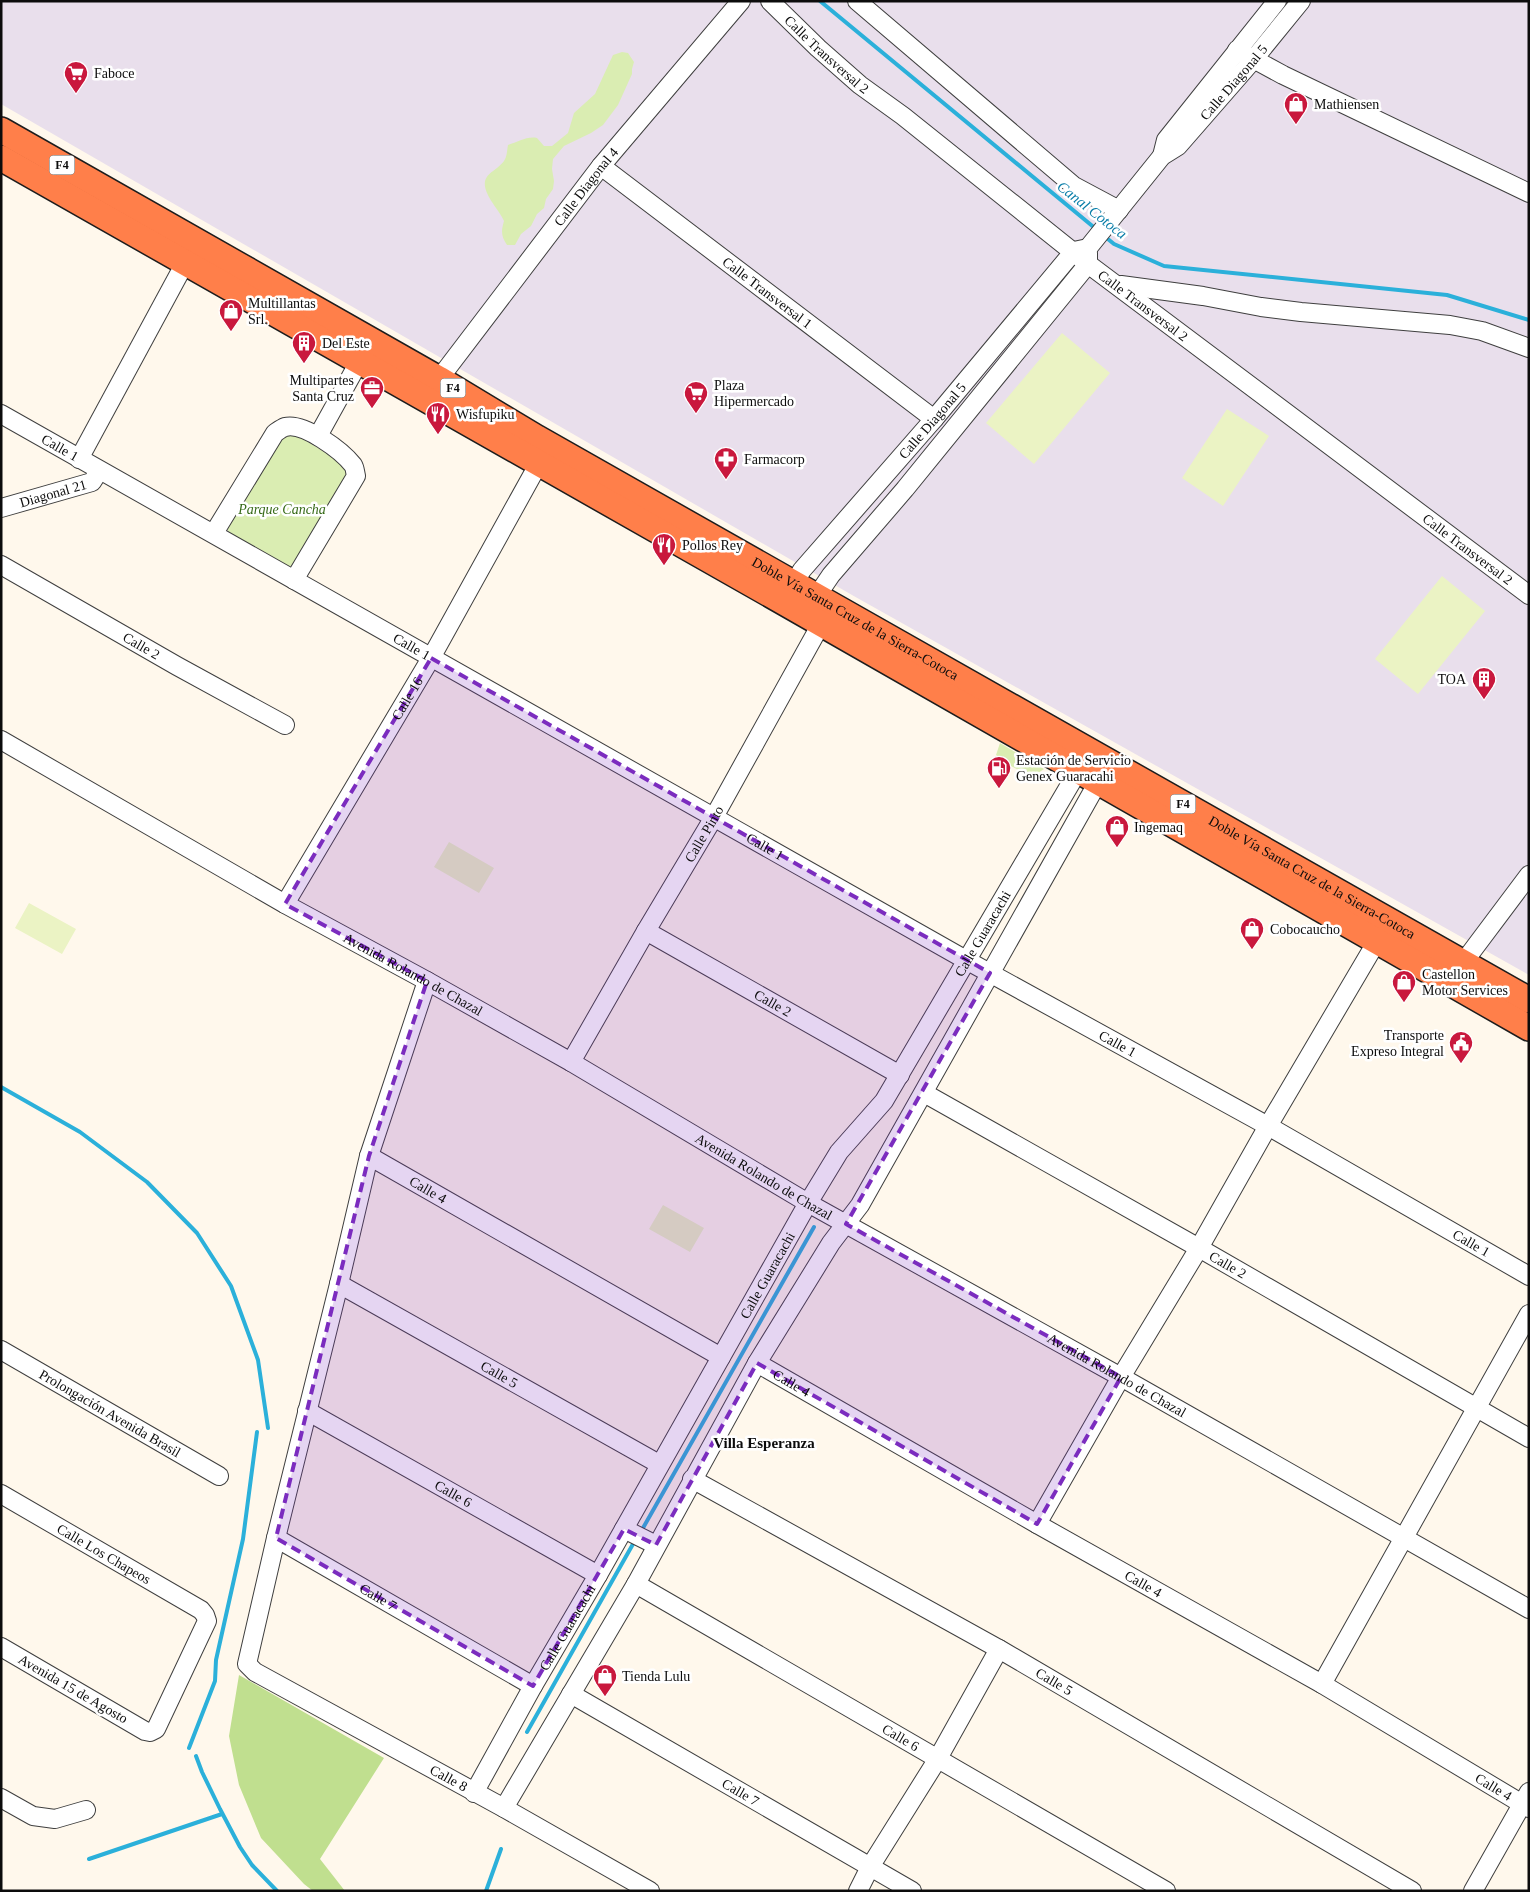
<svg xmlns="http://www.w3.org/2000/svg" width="1530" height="1892" font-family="'Times New Roman',serif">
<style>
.industrial{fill:#e9dfec}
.green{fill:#daedb2}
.forest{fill:#c0df8f}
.pitch{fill:#ebf3c4}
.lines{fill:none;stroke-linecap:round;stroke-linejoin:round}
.stream{stroke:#2bb0da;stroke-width:4}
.minor-casing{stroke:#3f3f3f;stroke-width:20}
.highway-casing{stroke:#1d1d1d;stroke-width:28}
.minor{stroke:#fff;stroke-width:18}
.highway{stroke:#ff7f4a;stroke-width:25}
.marked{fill:#7b2cbf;fill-opacity:0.2;stroke:#7b2cbf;stroke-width:4;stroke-dasharray:10 6;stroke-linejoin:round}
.labels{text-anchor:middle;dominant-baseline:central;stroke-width:5;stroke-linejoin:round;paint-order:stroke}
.shield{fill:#fff;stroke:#555;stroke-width:1}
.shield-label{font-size:12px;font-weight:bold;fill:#0c0c0c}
.street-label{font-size:14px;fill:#0c0c0c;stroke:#fff}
.poi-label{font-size:14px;fill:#0c0c0c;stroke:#fff;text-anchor:start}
.park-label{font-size:14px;font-style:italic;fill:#366a17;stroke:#fff}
.water-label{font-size:15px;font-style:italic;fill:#0a7ea9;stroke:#fff}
.neighbourhood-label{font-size:15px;font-weight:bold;fill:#0c0c0c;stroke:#fff}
</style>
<rect width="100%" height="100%" fill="#fff8ec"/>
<path class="industrial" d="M 1,1 L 1529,1 L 1529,975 L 852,595 L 1,104 Z"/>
<path class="green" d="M 622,52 L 628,53 L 634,62 L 632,69 L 632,74 L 618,105 L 603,125 L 591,133 L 564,146 L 553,159 L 552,169 L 554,181 L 553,189 L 546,199 L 544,208 L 537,214 L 531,226 L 521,234 L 515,245 L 507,245 C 501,236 501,231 504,221 C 499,210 491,203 487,193 C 479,174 495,173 504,161 C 507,157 507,150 508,145 C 518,142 527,136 537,138 L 544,146 L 552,146 L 568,133 L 574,113 L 595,94 L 613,55 Z
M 293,433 L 343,463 L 347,473 L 295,564 L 289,567 L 229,536 L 227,525 L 279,436 Z
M 1000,743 L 1044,769 L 1032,777 L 1011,766 L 996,755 Z"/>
<path class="forest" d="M 239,1675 L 384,1758 L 320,1859 L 345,1891 L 313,1891 L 304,1884 L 261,1838 L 239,1785 L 229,1736 Z"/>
<path class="pitch" d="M 1062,333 L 1110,373 L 1034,464 L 986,423 Z
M 1227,409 L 1269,436 L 1223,506 L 1182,478 Z
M 1442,576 L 1485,611 L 1418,694 L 1375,659 Z
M 449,842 L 494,868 L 479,893 L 434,867 Z
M 29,903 L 76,929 L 62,954 L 15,928 Z
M 663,1205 L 704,1228 L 690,1252 L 649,1229 Z"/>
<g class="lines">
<path class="stream" d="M 820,1 L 1096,229
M 1103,235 L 1114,244 L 1164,266 L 1447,295 L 1529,320
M 1,1087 L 80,1132 L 147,1182 L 197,1233 L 231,1286 L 258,1360 L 268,1428
M 643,1528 L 814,1227
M 527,1732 L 633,1544
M 189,1748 L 215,1681 L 216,1660 L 243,1539 L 257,1432
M 196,1756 L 202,1772 L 220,1809 L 240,1847 L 252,1865 L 277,1891
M 89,1859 L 222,1814
M 486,1891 L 501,1849"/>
<g class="minor-casing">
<g id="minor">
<path id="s1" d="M 770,1 L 818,48 L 860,85 L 903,116 L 1088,264 L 1529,595"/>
<path d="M 857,1 L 1074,186 L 1119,210"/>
<path d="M 1237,50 L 1283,75 L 1529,193"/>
<path d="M 1162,156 L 1166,140 L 1277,1"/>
<path id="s2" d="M 601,166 L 934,419"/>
<path d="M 1121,285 L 1203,296 L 1261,307 L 1301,312 L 1450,325 L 1482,331 L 1529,348"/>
<path id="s3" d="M 439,379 L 601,166 L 741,1"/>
<path id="s4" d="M 1,414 L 966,960 L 1268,1126 L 1529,1276"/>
<path d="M 318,436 L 365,351"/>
<path d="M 79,459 L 185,263"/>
<path id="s5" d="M 1,508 L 92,482 L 99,471"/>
<path d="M 214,533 L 275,433 C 278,431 282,428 285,427 C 304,422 342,451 353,465 C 355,468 355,472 356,476 L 294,580"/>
<path id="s6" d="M 1,565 L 177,666 L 285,725"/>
<path id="s7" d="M 788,593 L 802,570 L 934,419 L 1074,251 L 1088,248 L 1162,156 L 1178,146 L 1253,60 L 1301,1"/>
<path d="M 810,606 L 831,575 L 905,489 L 1088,264 L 1088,253"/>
<path id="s8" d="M 1,740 L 285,904 L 427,981 L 571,1062 L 808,1203 L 1121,1377 L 1529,1609"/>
<path id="s9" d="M 285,904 L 431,658 L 539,463"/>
<path id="s10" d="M 646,931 L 900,1075"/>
<path d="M 1463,963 L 1529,875"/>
<path id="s11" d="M 427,981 L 369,1156 L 339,1284 L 276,1538 L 247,1664 L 255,1672 L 504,1808 L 650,1891"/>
<path id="s12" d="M 571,1062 L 646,931 L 714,817 L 826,615"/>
<path id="s13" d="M 924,1093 L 1199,1248 L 1529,1438"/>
<path id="s14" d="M 369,1156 L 721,1357"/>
<path id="s15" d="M 339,1284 L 659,1464"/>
<path id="s16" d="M 1,1350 L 219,1476"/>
<path id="s17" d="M 757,1363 L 1037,1524 L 1322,1684 L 1529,1808"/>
<path id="s18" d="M 307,1411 L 598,1575"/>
<path id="s19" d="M 692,1479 L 999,1649 L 1412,1891"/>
<path id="s20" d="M 1,1494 L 201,1610 L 205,1615 L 207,1621 L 156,1729 L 150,1732 L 145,1731 L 1,1647"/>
<path d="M 1037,1524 L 1121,1377 L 1199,1248 L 1268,1126 L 1377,941"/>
<path d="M 624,1529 L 656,1545"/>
<path id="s21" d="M 276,1538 L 533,1686"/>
<path id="s22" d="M 636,1584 L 1166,1891"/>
<path d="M 1322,1684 L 1529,1314"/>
<path id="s23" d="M 571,1694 L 912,1891"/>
<path id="s24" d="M 474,1793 L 533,1686 L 598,1575 L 808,1203 L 839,1152 L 884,1101 L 1078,771"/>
<path d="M 1,1798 L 33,1816 L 55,1819 L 86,1810"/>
<path d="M 504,1808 L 636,1584 L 757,1363 L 831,1243 L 860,1205 L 1098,782"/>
<path d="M 858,1891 L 870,1867 L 937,1760 L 999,1649"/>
<path d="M 1473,1891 L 1529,1792"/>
</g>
</g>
<g class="highway-casing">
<g id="highway">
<path id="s25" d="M 1,130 L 439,379 L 537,438 L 1529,1000"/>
<path d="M 1,158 L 771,595 L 1529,1028"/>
</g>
</g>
<use href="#minor" class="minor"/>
<use href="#highway" class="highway"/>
</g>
<path class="marked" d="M 431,658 L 990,973 L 846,1224 L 1121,1377 L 1037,1524 L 757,1363 L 656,1545 L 624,1529 L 533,1686 L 276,1538 L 369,1156 L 427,981 L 285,904 Z"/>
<defs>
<g id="supermarket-pin" transform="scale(1.25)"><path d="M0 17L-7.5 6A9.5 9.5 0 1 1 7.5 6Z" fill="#c9183d" stroke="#fff"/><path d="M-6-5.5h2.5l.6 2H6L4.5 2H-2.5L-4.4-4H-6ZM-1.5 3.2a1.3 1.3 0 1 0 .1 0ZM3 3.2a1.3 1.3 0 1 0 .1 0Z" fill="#fff"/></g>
<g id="shop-pin" transform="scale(1.25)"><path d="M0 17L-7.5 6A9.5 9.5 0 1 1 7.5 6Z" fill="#c9183d" stroke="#fff"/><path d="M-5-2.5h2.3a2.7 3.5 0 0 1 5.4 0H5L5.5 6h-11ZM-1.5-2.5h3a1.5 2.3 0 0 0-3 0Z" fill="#fff"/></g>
<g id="building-pin" transform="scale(1.25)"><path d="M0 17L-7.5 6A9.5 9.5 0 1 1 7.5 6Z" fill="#c9183d" stroke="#fff"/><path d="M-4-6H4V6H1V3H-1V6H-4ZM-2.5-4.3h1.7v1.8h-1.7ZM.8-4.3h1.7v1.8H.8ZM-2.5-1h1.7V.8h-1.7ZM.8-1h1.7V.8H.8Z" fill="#fff"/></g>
<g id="office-pin" transform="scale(1.25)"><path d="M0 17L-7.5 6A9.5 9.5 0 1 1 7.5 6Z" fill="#c9183d" stroke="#fff"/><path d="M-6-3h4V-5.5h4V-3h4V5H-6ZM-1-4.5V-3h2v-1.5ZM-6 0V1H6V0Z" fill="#fff"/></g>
<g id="restaurant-pin" transform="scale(1.25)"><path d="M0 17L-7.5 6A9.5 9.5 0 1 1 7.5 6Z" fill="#c9183d" stroke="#fff"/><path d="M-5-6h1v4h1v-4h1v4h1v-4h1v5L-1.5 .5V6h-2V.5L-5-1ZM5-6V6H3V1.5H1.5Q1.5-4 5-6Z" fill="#fff"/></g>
<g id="pharmacy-pin" transform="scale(1.25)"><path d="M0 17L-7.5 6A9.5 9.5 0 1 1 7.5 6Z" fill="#c9183d" stroke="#fff"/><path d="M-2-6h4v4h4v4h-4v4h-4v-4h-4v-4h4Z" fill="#fff"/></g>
<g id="fuel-pin" transform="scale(1.25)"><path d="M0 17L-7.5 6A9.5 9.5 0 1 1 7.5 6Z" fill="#c9183d" stroke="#fff"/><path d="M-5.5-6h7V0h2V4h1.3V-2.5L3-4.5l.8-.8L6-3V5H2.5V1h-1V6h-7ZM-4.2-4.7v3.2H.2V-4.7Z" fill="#fff"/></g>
<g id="civic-pin" transform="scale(1.25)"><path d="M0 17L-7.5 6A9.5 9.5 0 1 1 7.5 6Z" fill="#c9183d" stroke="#fff"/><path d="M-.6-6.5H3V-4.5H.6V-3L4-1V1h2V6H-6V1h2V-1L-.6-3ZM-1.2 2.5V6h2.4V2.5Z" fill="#fff"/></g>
</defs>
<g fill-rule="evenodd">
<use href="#supermarket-pin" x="76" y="73"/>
<use href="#shop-pin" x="1296" y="104"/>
<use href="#shop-pin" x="231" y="311"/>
<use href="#building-pin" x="304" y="343"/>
<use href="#office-pin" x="372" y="388"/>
<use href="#supermarket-pin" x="696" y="393"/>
<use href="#restaurant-pin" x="438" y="414"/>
<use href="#pharmacy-pin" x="726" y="459"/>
<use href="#restaurant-pin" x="664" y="545"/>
<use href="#building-pin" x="1484" y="679"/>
<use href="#fuel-pin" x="999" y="768"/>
<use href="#shop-pin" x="1117" y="827"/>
<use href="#shop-pin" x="1252" y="929"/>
<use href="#shop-pin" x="1404" y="982"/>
<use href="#civic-pin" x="1461" y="1043"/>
<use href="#shop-pin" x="605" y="1676"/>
</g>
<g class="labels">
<g class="shield">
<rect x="49.5" y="155.5" width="25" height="19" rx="4"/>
<rect x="440.5" y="378.5" width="25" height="19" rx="4"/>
<rect x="1170.5" y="794.5" width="25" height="19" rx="4"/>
</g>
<g class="shield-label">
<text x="62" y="165">F4</text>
<text x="453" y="388">F4</text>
<text x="1183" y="804">F4</text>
</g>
<g class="street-label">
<text stroke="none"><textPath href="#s1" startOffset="78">Calle Transversal 2</textPath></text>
<text stroke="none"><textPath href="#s7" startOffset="682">Calle Diagonal 5</textPath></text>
<text stroke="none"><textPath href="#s3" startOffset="242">Calle Diagonal 4</textPath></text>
<text stroke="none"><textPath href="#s2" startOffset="209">Calle Transversal 1</textPath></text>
<text stroke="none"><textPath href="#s1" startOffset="482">Calle Transversal 2</textPath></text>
<text stroke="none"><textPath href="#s7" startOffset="225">Calle Diagonal 5</textPath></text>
<text stroke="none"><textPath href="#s4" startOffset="68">Calle 1</textPath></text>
<text stroke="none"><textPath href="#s5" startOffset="54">Diagonal 21</textPath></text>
<text stroke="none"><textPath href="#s1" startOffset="888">Calle Transversal 2</textPath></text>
<text stroke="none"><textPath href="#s25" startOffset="984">Doble Vía Santa Cruz de la Sierra-Cotoca</textPath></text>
<text stroke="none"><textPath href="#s6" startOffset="162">Calle 2</textPath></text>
<text stroke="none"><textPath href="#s4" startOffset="472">Calle 1</textPath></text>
<text stroke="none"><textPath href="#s9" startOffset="239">Calle 16</textPath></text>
<text stroke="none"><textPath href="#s12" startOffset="264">Calle Pinto</textPath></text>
<text stroke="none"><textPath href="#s4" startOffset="878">Calle 1</textPath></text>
<text stroke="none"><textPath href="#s25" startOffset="1509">Doble Vía Santa Cruz de la Sierra-Cotoca</textPath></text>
<text stroke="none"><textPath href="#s24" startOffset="1000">Calle Guaracachi</textPath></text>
<text stroke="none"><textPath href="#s8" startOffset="474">Avenida Rolando de Chazal</textPath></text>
<text stroke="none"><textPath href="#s10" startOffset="146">Calle 2</textPath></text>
<text stroke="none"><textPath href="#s4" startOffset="1282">Calle 1</textPath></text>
<text stroke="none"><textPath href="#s8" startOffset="879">Avenida Rolando de Chazal</textPath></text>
<text stroke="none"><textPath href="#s14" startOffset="68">Calle 4</textPath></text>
<text stroke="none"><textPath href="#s4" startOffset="1688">Calle 1</textPath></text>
<text stroke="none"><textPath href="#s13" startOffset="349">Calle 2</textPath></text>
<text stroke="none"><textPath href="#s24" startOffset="595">Calle Guaracachi</textPath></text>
<text stroke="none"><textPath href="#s15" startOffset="184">Calle 5</textPath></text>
<text stroke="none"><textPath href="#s8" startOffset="1284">Avenida Rolando de Chazal</textPath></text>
<text stroke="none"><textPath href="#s17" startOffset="40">Calle 4</textPath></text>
<text stroke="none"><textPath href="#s16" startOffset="126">Prolongación Avenida Brasil</textPath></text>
<text stroke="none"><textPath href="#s18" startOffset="168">Calle 6</textPath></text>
<text stroke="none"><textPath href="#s20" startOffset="119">Calle Los Chapeos</textPath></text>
<text stroke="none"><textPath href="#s17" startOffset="445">Calle 4</textPath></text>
<text stroke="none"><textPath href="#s21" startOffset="118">Calle 7</textPath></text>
<text stroke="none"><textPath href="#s24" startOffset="190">Calle Guaracachi</textPath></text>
<text stroke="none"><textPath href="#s19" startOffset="415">Calle 5</textPath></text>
<text transform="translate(73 1689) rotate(30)">Avenida 15 de Agosto</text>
<text stroke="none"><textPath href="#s22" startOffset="306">Calle 6</textPath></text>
<text stroke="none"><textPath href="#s11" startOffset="939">Calle 8</textPath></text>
<text stroke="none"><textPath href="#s17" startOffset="850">Calle 4</textPath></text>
<text stroke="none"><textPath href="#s23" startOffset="196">Calle 7</textPath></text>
</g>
<g class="poi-label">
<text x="94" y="73">Faboce</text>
<text x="1314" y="104">Mathiensen</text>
<text x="248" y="303">Multillantas<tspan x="248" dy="16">Srl.</tspan></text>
<text x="322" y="343">Del Este</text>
<text x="354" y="380" text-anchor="end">Multipartes<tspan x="354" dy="16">Santa Cruz</tspan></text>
<text x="714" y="385">Plaza<tspan x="714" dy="16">Hipermercado</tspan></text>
<text x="456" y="414">Wisfupiku</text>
<text x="744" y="459">Farmacorp</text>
<text x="682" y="545">Pollos Rey</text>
<text x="1466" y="679" text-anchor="end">TOA</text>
<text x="1016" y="760">Estación de Servicio<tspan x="1016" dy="16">Genex Guaracahi</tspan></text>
<text x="1134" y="827">Ingemaq</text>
<text x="1270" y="929">Cobocaucho</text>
<text x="1422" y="974">Castellon<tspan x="1422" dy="16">Motor Services</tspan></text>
<text x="1444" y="1035" text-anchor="end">Transporte<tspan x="1444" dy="16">Expreso Integral</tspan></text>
<text x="622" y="1676">Tienda Lulu</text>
</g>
<g class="park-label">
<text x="282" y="509">Parque Cancha</text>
</g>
<g class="water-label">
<text transform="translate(1092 210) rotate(38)">Canal Cotoca</text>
</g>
<g class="neighbourhood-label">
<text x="764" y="1443">Villa Esperanza</text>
</g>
</g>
<rect width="1530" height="1892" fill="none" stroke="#0c0c0c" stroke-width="5"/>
</svg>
